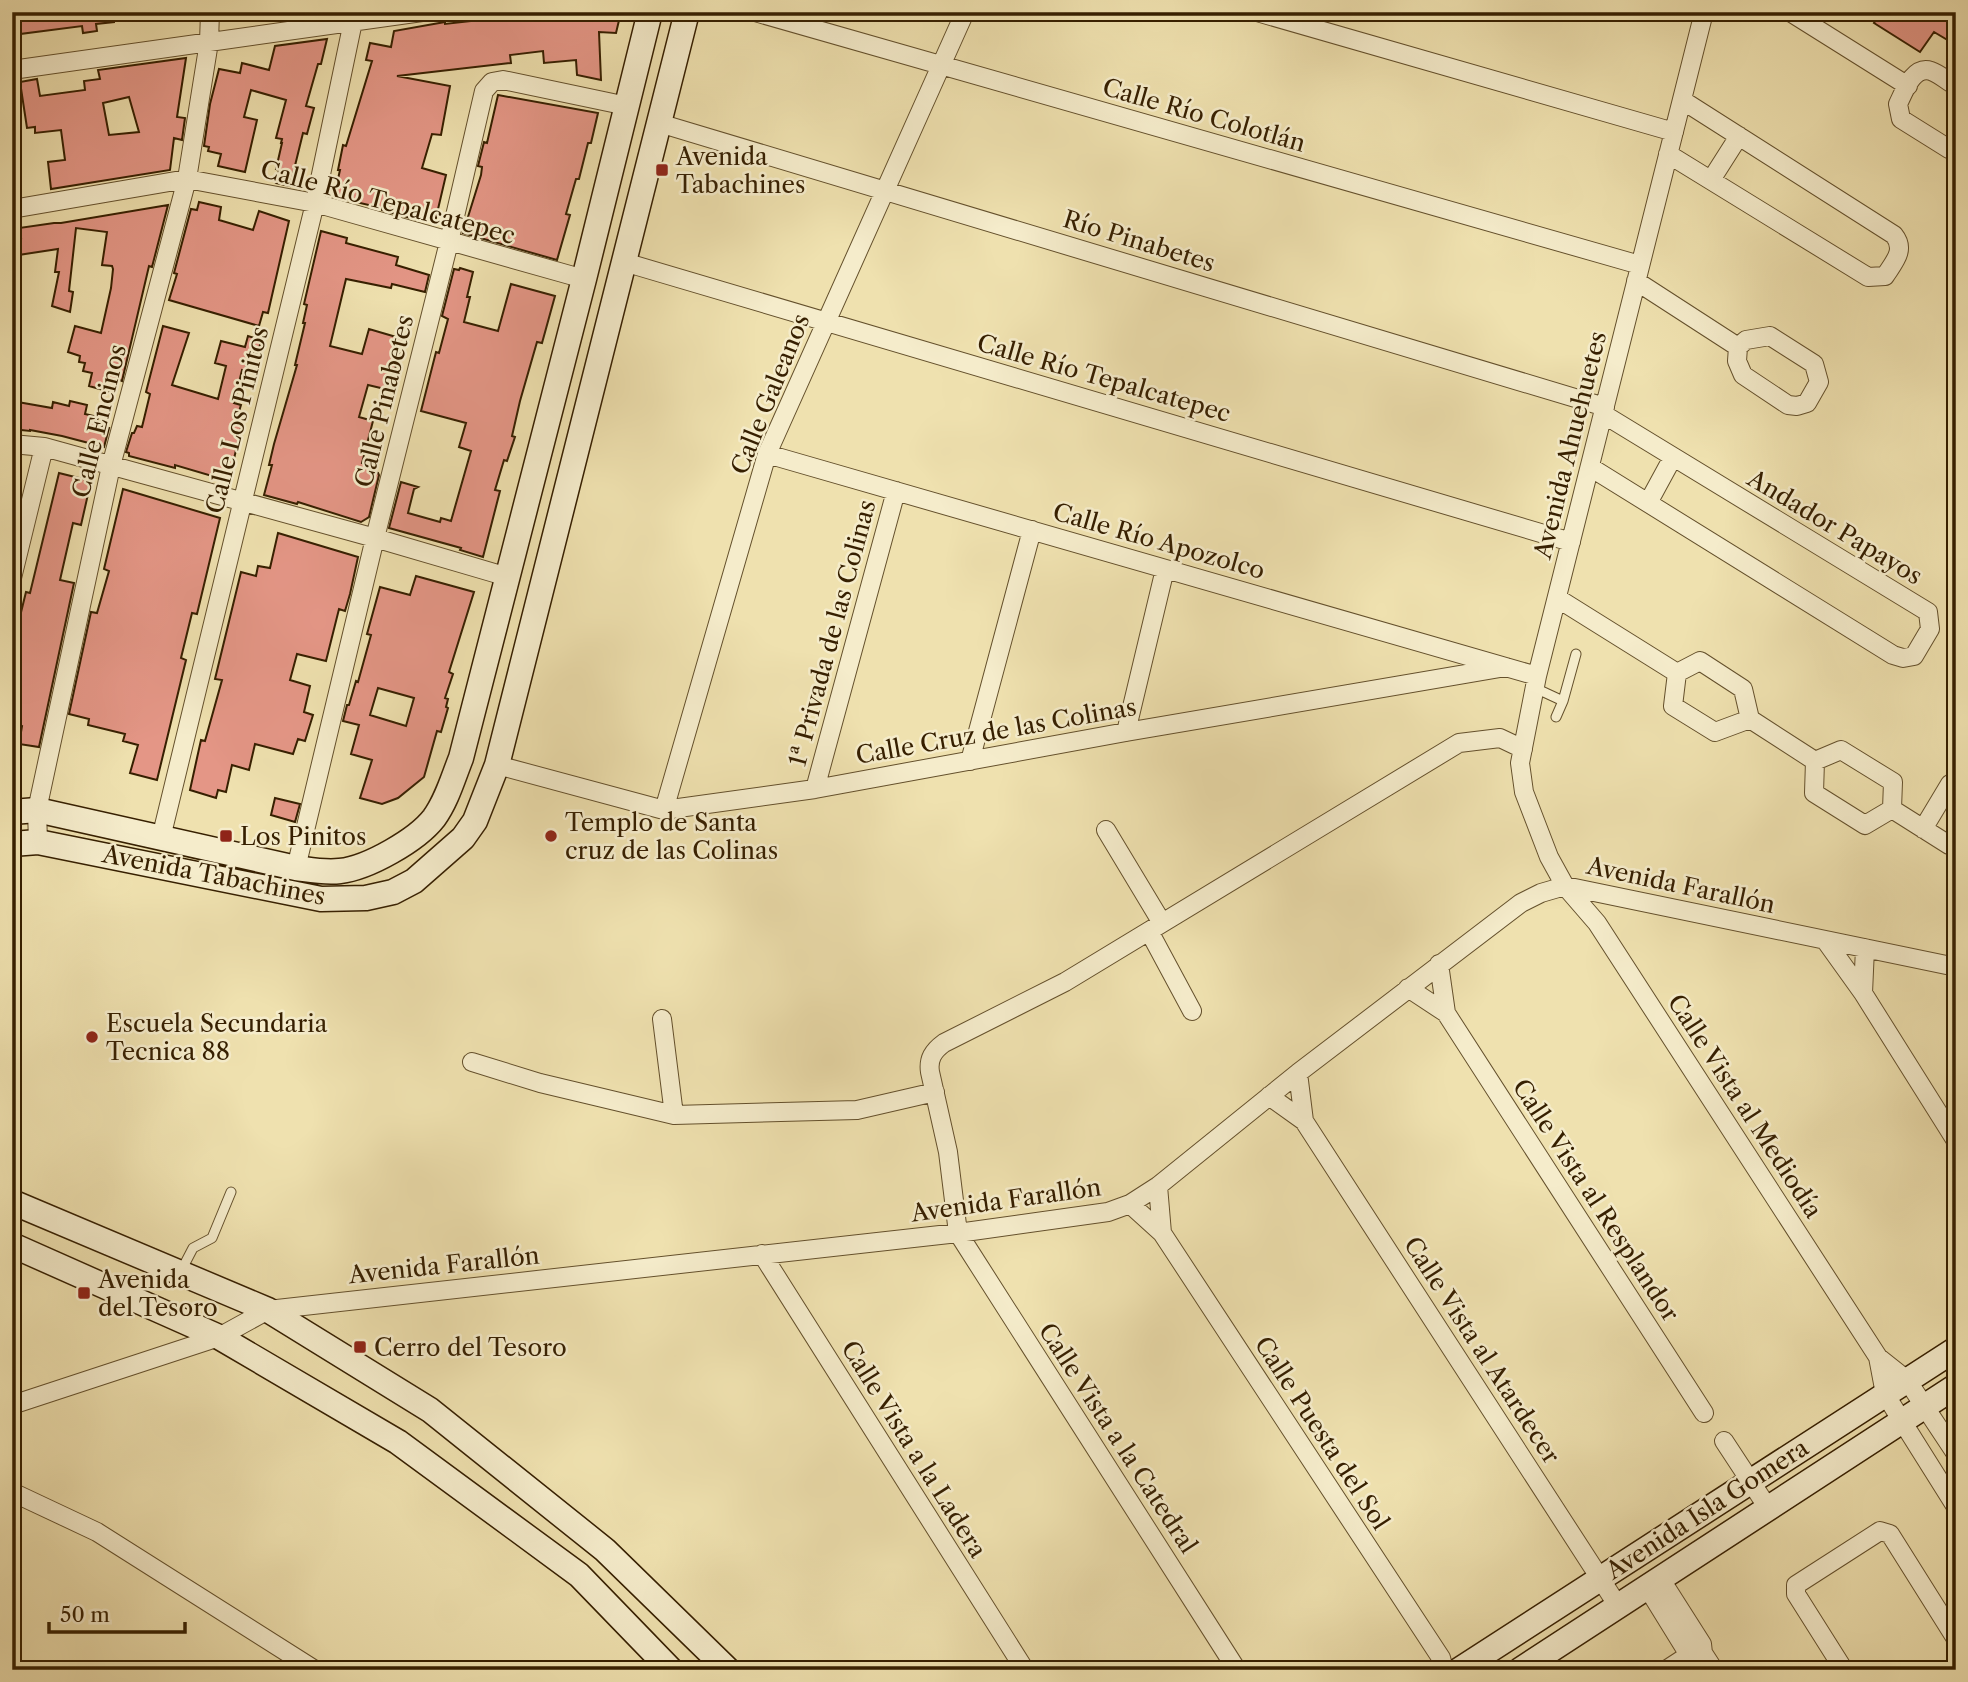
<svg xmlns="http://www.w3.org/2000/svg" width="1968" height="1682" font-family="'Libre Caslon Text',serif">
<style>
.building{fill:#e49686;stroke:#361f00;stroke-width:2;fill-rule:evenodd}
.lines{fill:none;stroke-linecap:round;stroke-linejoin:round}
.lane-casing{stroke:#64502c;stroke-width:11}
.street-casing{stroke:#64502c;stroke-width:20}
.secondary-casing{stroke:#361f00;stroke-width:27}
.lane{stroke:#f5eccb;stroke-width:9}
.street{stroke:#f5eccb;stroke-width:18}
.secondary{stroke:#f5eccb;stroke-width:24}
.poi-dot{fill:#8f2418;stroke:#f5eccb;stroke-width:2.5}
.labels{text-anchor:middle;dominant-baseline:central;stroke-width:5;stroke-linejoin:round;paint-order:stroke}
.street-label{font-size:24px;fill:#361f00;stroke:#f5eccb}
.poi-label{font-size:24px;fill:#361f00;stroke:#f5eccb;text-anchor:start}
</style>
<rect width="100%" height="100%" fill="#efe1af"/>
<filter id="stains"><feTurbulence type="fractalNoise" baseFrequency=".00286" numOctaves="4"/><feColorMatrix values="0 0 0 0 .2 0 0 0 0 .09 0 0 0 0 .02 0 0 0 .5 -.17"/></filter>
<radialGradient id="worn" r=".72"><stop offset=".6" stop-color="#630" stop-opacity="0"/><stop offset="1" stop-color="#630" stop-opacity=".3"/></radialGradient>
<path class="building" d="M 12,12 L 114,12 L 114,22 L 96,24 L 97,31 L 83,33 L 82,26 L 12,35 Z
M 527,12 L 571,12 L 571,16 L 621,12 L 616,33 L 599,32 L 601,80 L 577,75 L 576,60 L 544,63 L 543,51 L 510,55 L 511,63 L 397,76 L 450,86 L 441,135 L 432,134 L 422,168 L 446,175 L 435,222 L 419,217 L 418,220 L 382,210 L 382,208 L 334,197 L 340,170 L 338,170 L 343,145 L 346,146 L 372,61 L 366,60 L 370,43 L 391,47 L 394,31 L 445,22 L 445,24 L 506,17 L 506,15 Z
M 1881,12 L 1956,12 L 1956,45 L 1934,32 L 1920,52 L 1874,23 Z
M 327,39 L 321,64 L 318,64 L 306,106 L 314,108 L 307,134 L 303,133 L 290,186 L 276,183 L 279,170 L 276,169 L 282,143 L 281,143 L 282,139 L 276,138 L 286,100 L 251,90 L 244,117 L 257,120 L 245,172 L 218,166 L 221,154 L 208,151 L 209,147 L 204,146 L 210,104 L 219,69 L 240,73 L 242,63 L 269,70 L 275,46 Z
M 186,58 L 177,117 L 185,118 L 182,140 L 174,138 L 170,170 L 51,189 L 48,162 L 65,160 L 61,130 L 35,133 L 35,127 L 27,128 L 20,82 L 37,79 L 40,96 L 85,90 L 84,81 L 100,79 L 98,70 ZM 129,97 L 139,132 L 109,135 L 103,103 Z
M 498,95 L 598,113 L 591,143 L 588,143 L 579,179 L 576,179 L 566,214 L 570,215 L 557,260 L 463,233 L 481,175 L 482,167 L 478,166 L 484,142 L 487,143 Z
M 199,202 L 221,207 L 219,220 L 253,230 L 259,211 L 289,221 L 268,313 L 263,312 L 259,326 L 169,300 L 177,274 L 174,273 L 191,209 L 197,210 Z
M 168,205 L 152,267 L 149,266 L 122,381 L 118,379 L 114,393 L 89,386 L 92,373 L 83,371 L 85,363 L 79,362 L 80,356 L 68,352 L 75,326 L 101,333 L 111,288 L 113,269 L 112,266 L 102,265 L 107,232 L 76,228 L 69,291 L 73,292 L 70,312 L 52,306 L 59,272 L 55,272 L 58,249 L 12,256 L 12,239 L 21,238 L 19,228 L 54,223 L 61,223 Z
M 321,231 L 347,238 L 346,243 L 398,257 L 396,265 L 429,275 L 425,292 L 392,284 L 391,288 L 346,279 L 330,346 L 362,354 L 369,329 L 403,339 L 393,376 L 389,375 L 385,389 L 368,385 L 359,417 L 373,421 L 362,463 L 374,467 L 373,472 L 378,473 L 379,475 L 369,517 L 361,522 L 298,502 L 297,504 L 264,495 L 272,465 L 269,465 L 274,444 L 297,365 L 295,365 L 305,323 L 303,323 L 307,305 L 304,304 Z
M 460,268 L 473,272 L 467,297 L 470,297 L 464,322 L 498,331 L 511,284 L 555,296 L 542,343 L 537,342 L 520,401 L 512,436 L 515,437 L 507,461 L 504,460 L 495,490 L 500,491 L 483,557 L 460,550 L 461,548 L 389,528 L 401,482 L 418,487 L 414,489 L 408,513 L 440,522 L 441,518 L 451,521 L 471,451 L 459,447 L 466,423 L 421,411 L 436,352 L 439,353 L 448,319 L 442,316 L 454,269 L 459,270 Z
M 163,326 L 189,333 L 172,385 L 218,399 L 226,366 L 215,363 L 221,341 L 245,347 L 248,336 L 261,340 L 258,354 L 250,351 L 245,371 L 242,370 L 234,403 L 241,405 L 237,418 L 243,419 L 229,481 L 175,465 L 175,468 L 129,456 L 129,453 L 126,452 L 132,433 L 134,433 L 137,426 L 142,427 L 150,394 L 146,392 Z
M 12,401 L 52,408 L 53,402 L 69,406 L 70,401 L 87,405 L 85,414 L 98,417 L 96,425 L 109,428 L 104,447 L 62,436 L 30,430 L 30,431 L 12,429 Z
M 59,473 L 91,481 L 81,525 L 73,523 L 60,580 L 74,583 L 39,747 L 19,744 L 22,726 L 14,725 L 16,716 L 12,715 L 16,686 L 12,685 L 12,659 L 15,645 L 13,645 L 26,592 L 30,593 Z
M 123,489 L 220,518 L 197,614 L 192,613 L 181,658 L 186,660 L 157,780 L 130,773 L 138,745 L 123,741 L 125,734 L 88,725 L 89,719 L 69,714 L 91,612 L 97,613 L 109,571 L 104,569 Z
M 278,533 L 358,557 L 350,594 L 345,611 L 339,609 L 326,661 L 297,654 L 290,680 L 310,686 L 304,712 L 313,715 L 305,741 L 298,739 L 293,754 L 255,744 L 249,770 L 232,765 L 226,792 L 218,790 L 216,798 L 190,790 L 197,758 L 201,740 L 205,741 L 222,680 L 215,679 L 241,572 L 256,576 L 258,566 L 270,568 Z
M 416,576 L 474,592 L 449,672 L 453,674 L 445,698 L 448,699 L 446,707 L 448,708 L 441,732 L 437,731 L 424,777 L 398,798 L 382,804 L 360,798 L 372,760 L 351,754 L 359,725 L 343,721 L 347,705 L 349,705 L 356,681 L 358,682 L 371,635 L 367,634 L 380,587 L 410,595 ZM 378,688 L 414,698 L 406,726 L 370,715 Z
M 275,798 L 300,804 L 295,822 L 271,815 Z"/>
<g class="lines">
<g class="lane-casing">
<path id="lane" d="M 1535,688 L 1563,701 L 1576,654
M 1556,717 L 1563,701
M 181,1271 L 193,1248 L 212,1238 L 231,1192"/>
</g>
<g class="street-casing">
<path id="street" d="M 755,12 L 1640,265
M 1257,12 L 1674,132
M 1704,12 L 1537,676 L 1520,763 L 1524,792 L 1549,857 L 1565,886 L 1597,923 L 1878,1357 L 1907,1380 L 1956,1454
M 1790,12 L 1908,86
M 12,70 L 422,12
M 1956,86 C 1948,82 1940,74 1931,71 C 1913,65 1904,92 1898,104 L 1901,119 L 1949,149 L 1956,149
M 659,123 L 1605,407
M 1668,154 L 1868,277 L 1885,276 C 1894,262 1906,250 1894,235 L 1682,100
M 1711,180 L 1739,136
M 12,209 L 187,179 L 315,203 L 584,279
M 624,262 L 1571,542
M 1636,281 L 1738,347
M 1770,336 L 1814,364 L 1819,382 L 1807,403 L 1797,406 L 1788,405 L 1743,375 L 1737,361 L 1738,347 L 1746,340 Z
M 12,444 L 44,447 L 375,538 L 508,577
M 767,454 L 1537,676
M 1590,467 L 1893,655 L 1903,658 L 1914,656 L 1930,629 L 1928,612 L 1603,414
M 1648,503 L 1673,457
M 12,578 L 44,447
M 1557,598 L 1677,673
M 1677,673 L 1700,661 L 1743,689 L 1750,719 L 1815,761
M 1677,673 L 1673,706 L 1715,732 L 1750,719
M 1126,732 L 1165,569
M 970,761 L 1032,530
M 1815,761 L 1814,793 L 1865,825 L 1892,809
M 1815,761 L 1841,750 L 1893,782 L 1892,809
M 497,765 L 664,810 L 815,789 L 1126,732 L 1506,667
M 815,789 L 896,491
M 1892,809 L 1949,845 L 1956,847
M 664,810 L 767,454 L 965,12
M 1923,829 L 1950,784 L 1956,781
M 1106,830 L 1162,923
M 161,838 L 315,203 L 355,12
M 38,842 L 37,810 L 111,466 L 187,179 L 209,42 L 210,12
M 296,868 L 375,538 L 449,242 L 484,91 L 492,82 L 503,80 L 627,106
M 1149,931 L 1192,1011
M 1825,940 L 1863,993 L 1956,1141
M 1439,964 L 1446,1013
M 1408,988 L 1446,1013 L 1704,1413
M 1863,993 L 1865,948
M 662,1019 L 674,1115
M 472,1062 L 540,1083 L 674,1115 L 857,1110 L 935,1092
M 1298,1073 L 1304,1121
M 1269,1096 L 1304,1121 L 1618,1606
M 1158,1186 L 1162,1233
M 1130,1204 L 1162,1233 L 1441,1658 L 1444,1670
M 762,1254 L 1025,1670
M 1878,1357 L 1885,1394 L 1956,1507
M 12,1405 L 219,1337 L 268,1310 L 958,1233 L 1108,1212 L 1130,1204 L 1158,1186 L 1298,1073 L 1521,903 L 1541,893 L 1565,886 L 1956,967
M 1724,1441 L 1768,1508
M 12,1492 L 97,1532 L 315,1670
M 1660,1578 L 1702,1644 L 1703,1653 L 1689,1655 L 1666,1670
M 1647,1587 L 1689,1655
M 1703,1653 L 1714,1670
M 1237,1670 L 958,1233 L 948,1152 L 930,1072 C 928,1059 933,1051 944,1043 L 1065,982 L 1459,743 L 1500,738 L 1523,749
M 1844,1670 L 1796,1594 L 1796,1585 L 1880,1531 L 1890,1534 L 1956,1639"/>
</g>
<g class="secondary-casing">
<path id="secondary" d="M 12,812 L 37,810 L 296,868 C 311,870 325,873 340,871 C 368,868 417,840 434,818 C 447,800 453,778 461,758 L 584,279 L 650,12
M 12,844 L 38,842 L 321,899 L 366,898 L 393,892 L 414,881 L 463,838 L 475,821 L 497,765 L 687,12
M 12,1202 L 268,1310 L 430,1410 L 605,1550 L 728,1670
M 12,1245 L 219,1337 L 398,1442 L 579,1575 L 671,1670
M 1459,1670 L 1956,1349
M 1520,1670 L 1956,1386"/>
</g>
<use href="#lane" class="lane"/>
<use href="#street" class="street"/>
<use href="#secondary" class="secondary"/>
</g>
<g class="poi-dot">
<rect x="655" y="163" width="14" height="14" rx="3.5"/>
<rect x="219" y="829" width="14" height="14" rx="3.5"/>
<circle cx="551" cy="836" r="7"/>
<circle cx="92" cy="1037" r="7"/>
<rect x="77" y="1286" width="14" height="14" rx="3.5"/>
<rect x="353" y="1340" width="14" height="14" rx="3.5"/>
</g>
<g class="labels">
<g class="street-label">
<text transform="translate(1204 115) rotate(16)">Calle Río Colotlán</text>
<text transform="translate(388 202) rotate(15)">Calle Río Tepalcatepec</text>
<text transform="translate(1139 241) rotate(17)">Río Pinabetes</text>
<text transform="translate(1104 378) rotate(16)">Calle Río Tepalcatepec</text>
<text transform="translate(770 394) rotate(-68)">Calle Galeanos</text>
<text transform="translate(384 401) rotate(-76)">Calle Pinabetes</text>
<text transform="translate(237 420) rotate(-76)">Calle Los Pinitos</text>
<text transform="translate(99 421) rotate(-76)">Calle Encinos</text>
<text transform="translate(1570 445) rotate(-76)">Avenida Ahuehuetes</text>
<text transform="translate(1835 527) rotate(31)">Andador Papayos</text>
<text transform="translate(1159 541) rotate(16)">Calle Río Apozolco</text>
<text transform="translate(832 633) rotate(-75)">1ª Privada de las Colinas</text>
<text transform="translate(996 731) rotate(-10)">Calle Cruz de las Colinas</text>
<text transform="translate(214 875) rotate(11)">Avenida Tabachines</text>
<text transform="translate(1681 885) rotate(12)">Avenida Farallón</text>
<text transform="translate(1745 1106) rotate(57)">Calle Vista al Mediodía</text>
<text transform="translate(1006 1200) rotate(-8)">Avenida Farallón</text>
<text transform="translate(1596 1200) rotate(57)">Calle Vista al Resplandor</text>
<text transform="translate(444 1265) rotate(-6)">Avenida Farallón</text>
<text transform="translate(1482 1350) rotate(57)">Calle Vista al Atardecer</text>
<text transform="translate(1322 1433) rotate(57)">Calle Puesta del Sol</text>
<text transform="translate(1118 1438) rotate(57)">Calle Vista a la Catedral</text>
<text transform="translate(914 1449) rotate(58)">Calle Vista a la Ladera</text>
<text transform="translate(1707 1509) rotate(-33)">Avenida Isla Gomera</text>
</g>
<g class="poi-label">
<text x="676" y="156">Avenida<tspan x="676" dy="28">Tabachines</tspan></text>
<text x="565" y="822">Templo de Santa<tspan x="565" dy="28">cruz de las Colinas</tspan></text>
<text x="240" y="836">Los Pinitos</text>
<text x="106" y="1023">Escuela Secundaria<tspan x="106" dy="28">Tecnica 88</tspan></text>
<text x="98" y="1279">Avenida<tspan x="98" dy="28">del Tesoro</tspan></text>
<text x="374" y="1347">Cerro del Tesoro</text>
</g>
</g>
<rect width="1968" height="1682" fill="none" stroke="#efe1af" stroke-width="42"/>
<rect x="14" y="14" width="1940" height="1654" fill="none" stroke="#361f00" stroke-width="3.5"/>
<rect x="21" y="21" width="1926" height="1640" fill="none" stroke="#361f00" stroke-width="2"/>
<path d="M49 1622v10h136v-10" fill="none" stroke="#361f00" stroke-width="3.5"/>
<text x="60" y="1622" font-size="21" fill="#361f00" stroke="#f5eccb" stroke-width="5" paint-order="stroke">50 m</text>
<rect width="100%" height="100%" filter="url(#stains)"/>
<rect width="100%" height="100%" fill="url(#worn)"/>
</svg>
